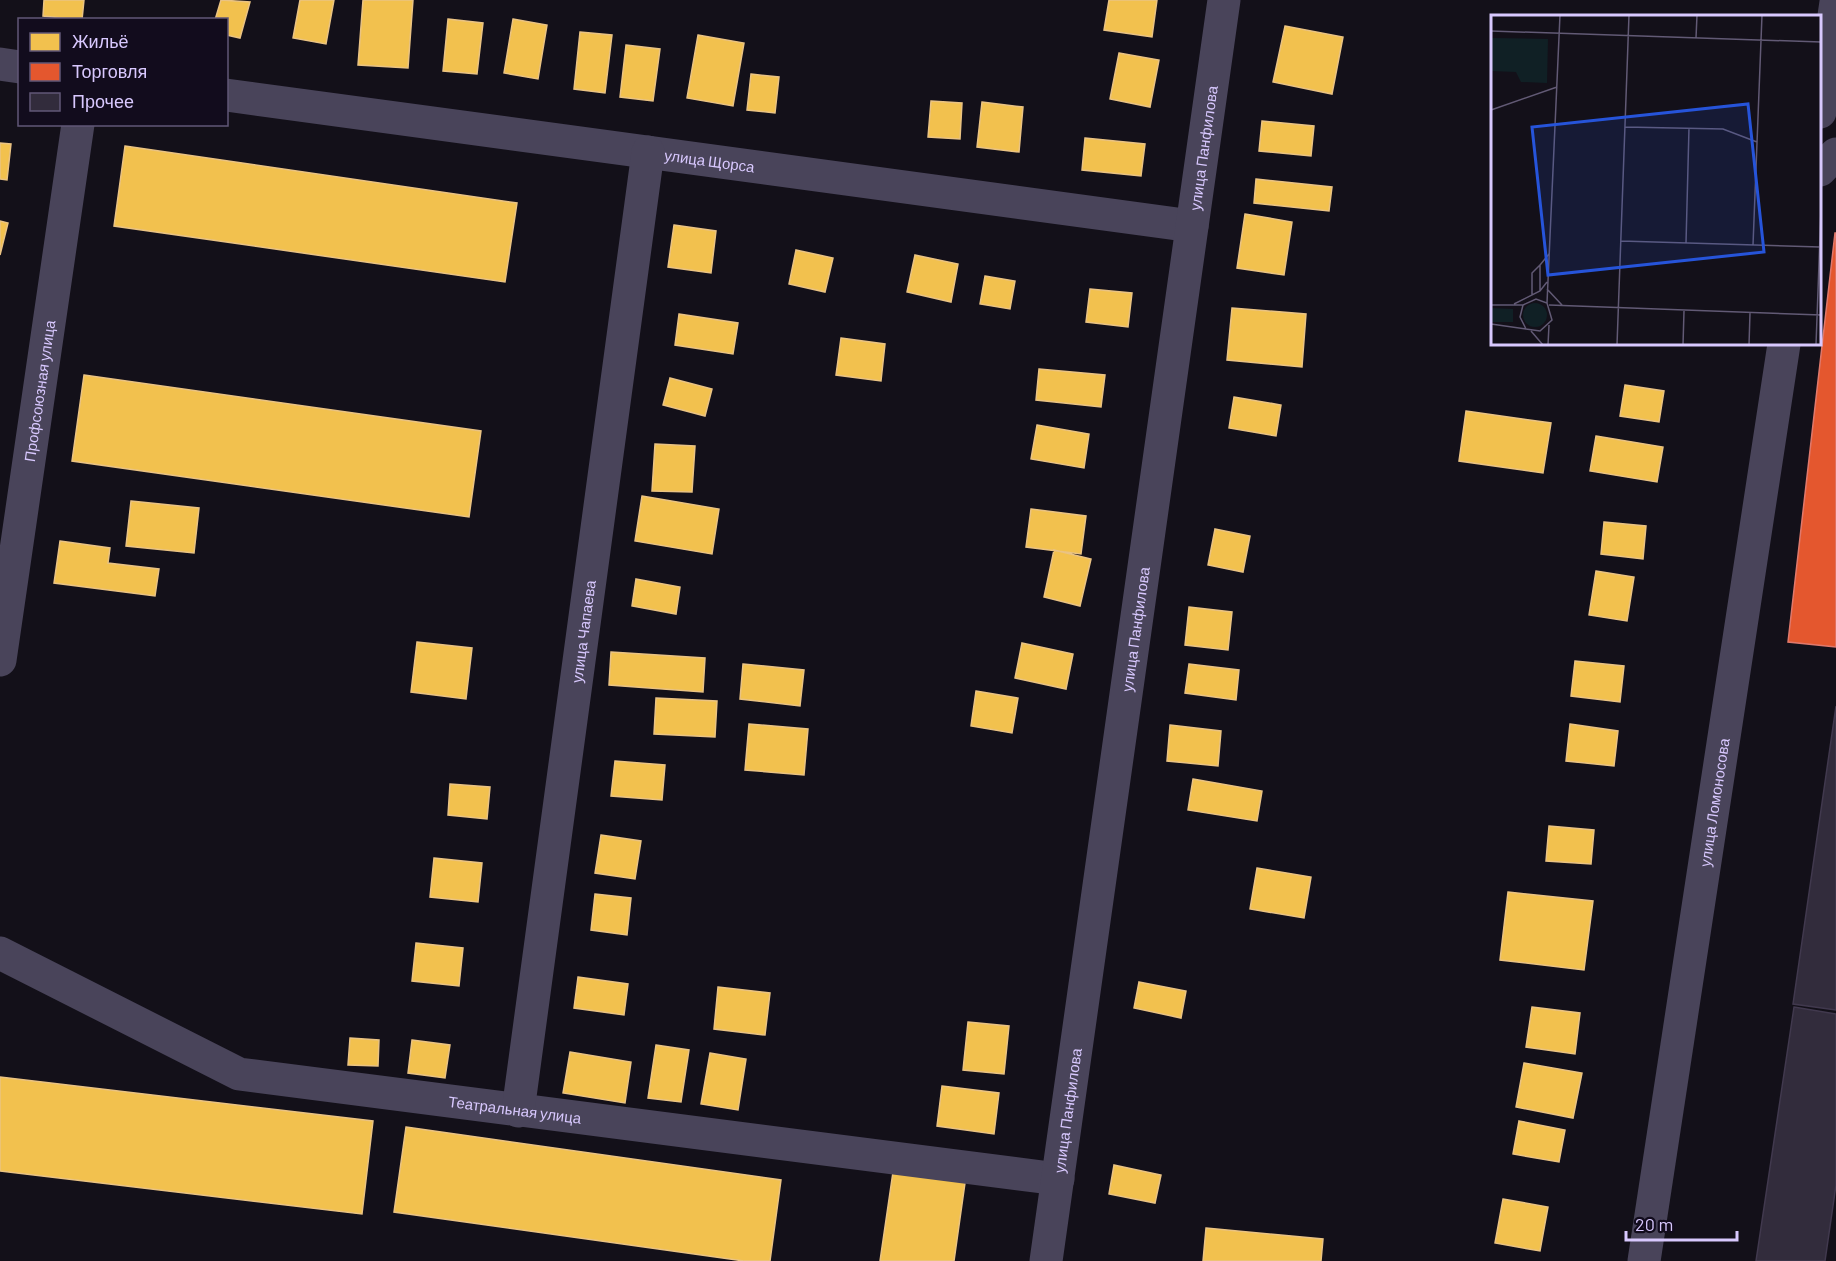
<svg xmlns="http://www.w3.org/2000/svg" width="1836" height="1261" font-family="Barlow,sans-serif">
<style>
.homes{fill:#f2c14e;stroke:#eac383;stroke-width:1.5}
.shops{fill:#e4572e;stroke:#e0796c;stroke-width:1.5}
.building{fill:#322c3c;stroke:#41394e;stroke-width:1.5}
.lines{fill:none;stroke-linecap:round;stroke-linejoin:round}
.minor{stroke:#49445a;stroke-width:33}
.labels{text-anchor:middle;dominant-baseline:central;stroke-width:6;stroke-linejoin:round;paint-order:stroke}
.street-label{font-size:15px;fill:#d8c8fe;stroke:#120c1d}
.inset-road{fill:none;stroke:#625a75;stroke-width:1.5}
.view{fill:#2654da;fill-opacity:0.15;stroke:#2654da;stroke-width:3}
.inset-edge{fill:none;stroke:#d8c8fe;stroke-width:3}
</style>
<rect width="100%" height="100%" fill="#131019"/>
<path class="homes" d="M 44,0 L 84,0 L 82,20 L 43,16 Z
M 221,0 L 250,2 L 240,38 L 226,35 L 226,20 L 215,20 Z
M 300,0 L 334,0 L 326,44 L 293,38 Z
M 363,0 L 413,0 L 408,68 L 358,65 Z
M 1109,0 L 1157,0 L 1152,37 L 1104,30 Z
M 448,19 L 483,23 L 477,74 L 443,71 Z
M 513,19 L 547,25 L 538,79 L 504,73 Z
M 1285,26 L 1343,37 L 1332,94 L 1273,82 Z
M 580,32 L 612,35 L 605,93 L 574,89 Z
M 698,35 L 744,43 L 733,106 L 687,98 Z
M 626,45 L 660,49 L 653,101 L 620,97 Z
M 1119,53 L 1159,60 L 1150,107 L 1110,99 Z
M 751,74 L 779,77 L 775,113 L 747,110 Z
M 931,101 L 962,103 L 960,139 L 928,137 Z
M 982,102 L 1023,107 L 1019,152 L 977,147 Z
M 1262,121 L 1314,126 L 1311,156 L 1259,151 Z
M 1085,138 L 1145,144 L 1141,176 L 1082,170 Z
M 0,143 L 11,144 L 7,180 L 0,179 Z
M 125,146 L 517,203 L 505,282 L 114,226 Z
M 1256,179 L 1332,187 L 1329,211 L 1254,203 Z
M 1245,214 L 1292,222 L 1284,275 L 1237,268 Z
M 0,221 L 8,223 L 0,255 Z
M 674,225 L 716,231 L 711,273 L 668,267 Z
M 796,250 L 833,258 L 825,292 L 789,284 Z
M 915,255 L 958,264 L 951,302 L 907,292 Z
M 985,276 L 1015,281 L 1010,309 L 980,304 Z
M 1090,289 L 1132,293 L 1128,327 L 1086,322 Z
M 1232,308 L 1306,314 L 1302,367 L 1227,360 Z
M 679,314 L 738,323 L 733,354 L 675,345 Z
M 841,338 L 885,344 L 881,381 L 836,375 Z
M 1039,369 L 1105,375 L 1101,407 L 1036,400 Z
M 84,375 L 481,431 L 469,517 L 72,461 Z
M 670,378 L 712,389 L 705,416 L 663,405 Z
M 1625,385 L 1664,391 L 1659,422 L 1620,416 Z
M 1234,397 L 1281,405 L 1276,436 L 1229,428 Z
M 1466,411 L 1551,423 L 1543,473 L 1459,461 Z
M 1037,425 L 1089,434 L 1084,468 L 1031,459 Z
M 1596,436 L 1663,447 L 1657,482 L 1590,471 Z
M 655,444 L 695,446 L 692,492 L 652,491 Z
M 642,496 L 719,509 L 712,554 L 635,541 Z
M 131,501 L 199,508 L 194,553 L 126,546 Z
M 1031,509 L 1086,516 L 1081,554 L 1026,547 Z
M 1604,522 L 1646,526 L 1643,559 L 1601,554 Z
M 1215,529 L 1250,536 L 1243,572 L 1208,565 Z
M 60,541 L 110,548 L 108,563 L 159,569 L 155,596 L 54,583 Z
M 1054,550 L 1091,559 L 1080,606 L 1044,597 Z
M 1596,571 L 1634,577 L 1627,621 L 1589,615 Z
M 636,579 L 680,587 L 676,614 L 632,606 Z
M 1189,607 L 1232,612 L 1228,650 L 1185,645 Z
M 417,642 L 472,648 L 466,699 L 411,692 Z
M 1022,643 L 1073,654 L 1066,689 L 1015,678 Z
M 611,652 L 705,658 L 703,692 L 609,685 Z
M 1575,661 L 1624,666 L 1620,702 L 1571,696 Z
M 743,664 L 804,670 L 800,706 L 740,699 Z
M 1189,664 L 1239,670 L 1236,700 L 1185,693 Z
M 976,691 L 1018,698 L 1012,733 L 971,726 Z
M 656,698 L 717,701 L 715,737 L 654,734 Z
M 749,724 L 808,729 L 804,775 L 745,770 Z
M 1570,724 L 1618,731 L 1614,766 L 1566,761 Z
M 1170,725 L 1221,731 L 1218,766 L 1167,761 Z
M 615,761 L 665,765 L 662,800 L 611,796 Z
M 1193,779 L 1262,791 L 1257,821 L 1188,810 Z
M 450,784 L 490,787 L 487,819 L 448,815 Z
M 1549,826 L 1594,830 L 1591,864 L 1546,861 Z
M 601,835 L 641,841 L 635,879 L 595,873 Z
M 434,858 L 482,863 L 478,902 L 430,897 Z
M 1257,868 L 1311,877 L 1304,918 L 1250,909 Z
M 1508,892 L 1593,901 L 1584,970 L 1500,960 Z
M 595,894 L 631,898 L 627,935 L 591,930 Z
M 416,943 L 463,948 L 459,986 L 412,981 Z
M 578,977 L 628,984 L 624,1015 L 574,1008 Z
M 1139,982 L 1186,991 L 1181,1018 L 1134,1008 Z
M 718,987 L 770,993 L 765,1035 L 714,1029 Z
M 1532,1007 L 1580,1013 L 1575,1054 L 1526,1047 Z
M 968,1022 L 1009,1026 L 1004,1074 L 963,1070 Z
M 350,1038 L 379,1040 L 378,1066 L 348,1065 Z
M 412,1040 L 450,1045 L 445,1078 L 408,1073 Z
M 656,1045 L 689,1050 L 681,1102 L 648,1098 Z
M 570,1052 L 631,1062 L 625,1103 L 563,1093 Z
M 710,1053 L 746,1059 L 738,1110 L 701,1104 Z
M 1524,1063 L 1582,1073 L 1573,1118 L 1516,1107 Z
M 0,1077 L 373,1121 L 362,1214 L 0,1171 Z
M 942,1086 L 999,1093 L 994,1134 L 937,1126 Z
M 1519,1121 L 1565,1130 L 1559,1162 L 1513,1154 Z
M 406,1127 L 781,1180 L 770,1261 L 744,1261 L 394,1212 Z
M 894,1165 L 966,1176 L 954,1261 L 880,1261 Z
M 1114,1165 L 1161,1175 L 1155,1203 L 1109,1194 Z
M 1503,1199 L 1548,1207 L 1540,1251 L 1495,1243 Z
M 1206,1228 L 1323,1239 L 1321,1261 L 1203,1261 Z"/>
<path class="shops" d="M 1835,233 L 1836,233 L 1836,647 L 1788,642 Z"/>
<path class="building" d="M 1836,706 L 1836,1010 L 1793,1004 Z
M 1794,1007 L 1836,1014 L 1836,1185 L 1825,1261 L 1756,1261 Z"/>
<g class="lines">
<g class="minor">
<path d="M 0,64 L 20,67"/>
<path id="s1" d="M 226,95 L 1192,226"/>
<path d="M 1820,112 L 1836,2"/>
<path d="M 1820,170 L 1836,154"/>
<path id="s2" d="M 0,660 L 78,124"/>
<path id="s3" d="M 0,953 L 239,1074 L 1058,1179"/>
<path id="s4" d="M 518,1111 L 648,152"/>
<path id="s5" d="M 1046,1261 L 1224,0"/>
<path id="s6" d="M 1644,1261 L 1784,344"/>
</g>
</g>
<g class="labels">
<g class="street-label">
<text stroke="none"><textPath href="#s5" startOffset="1124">улица Панфилова</textPath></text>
<text stroke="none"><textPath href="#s1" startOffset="488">улица Щорса</textPath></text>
<text stroke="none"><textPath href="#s2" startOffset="272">Профсоюзная улица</textPath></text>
<text stroke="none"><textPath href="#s5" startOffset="638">улица Панфилова</textPath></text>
<text stroke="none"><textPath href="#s4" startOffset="484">улица Чапаева</textPath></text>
<text stroke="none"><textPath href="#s6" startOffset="464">улица Ломоносова</textPath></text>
<text stroke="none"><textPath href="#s3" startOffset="546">Театральная улица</textPath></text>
<text stroke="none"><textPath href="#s5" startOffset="152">улица Панфилова</textPath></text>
</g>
</g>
<g transform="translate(1491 15)">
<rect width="330" height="330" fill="#131019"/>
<path d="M 0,23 L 57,24 L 56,68 L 30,67 L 25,57 L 0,56 ZM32 300a12 12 0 1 1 24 0a12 12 0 1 1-24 0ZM 0,293 L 22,294 L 22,307 L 0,307 Z" fill="#102025"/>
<path class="inset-road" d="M 0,16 L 330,27M 205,23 L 206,0M 0,95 L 66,72M 134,112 L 232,114 L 266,127M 130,226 L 329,232M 195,228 L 198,113M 262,230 L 271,0M 56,274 L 71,290M 49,276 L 49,250 L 58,239M 41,280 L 41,258 L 49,250M 56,288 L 69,0M 23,289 L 49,276 L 56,267M 0,290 L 32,290M 58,290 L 330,300M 0,309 L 49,316 L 61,305 L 56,288 L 45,284 L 32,290 L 29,302 L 35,314M 40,316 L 52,330M 57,330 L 58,310M 126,330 L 138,0M 192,330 L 193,296M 258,330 L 259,298M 325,330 L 330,194"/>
<path class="view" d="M 257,89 L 273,237 L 57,260 L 41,112 Z"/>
<rect width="330" height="330" class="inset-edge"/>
</g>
<rect x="18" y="18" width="210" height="108" fill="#120c1d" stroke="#615777" stroke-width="1.5"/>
<rect x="30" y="33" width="30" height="18" fill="#f2c14e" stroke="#615777" stroke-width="1.5"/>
<text x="72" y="48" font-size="18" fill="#d8c8fe">Жильё</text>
<rect x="30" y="63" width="30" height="18" fill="#e4572e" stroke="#615777" stroke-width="1.5"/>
<text x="72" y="78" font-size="18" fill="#d8c8fe">Торговля</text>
<rect x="30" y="93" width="30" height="18" fill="#322c3c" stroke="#615777" stroke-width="1.5"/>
<text x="72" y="108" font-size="18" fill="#d8c8fe">Прочее</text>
<path d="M1626 1231v9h111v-9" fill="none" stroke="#d8c8fe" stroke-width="3"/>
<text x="1635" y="1231" font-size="18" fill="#d8c8fe" stroke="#120c1d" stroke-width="4.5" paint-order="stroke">20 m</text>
</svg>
